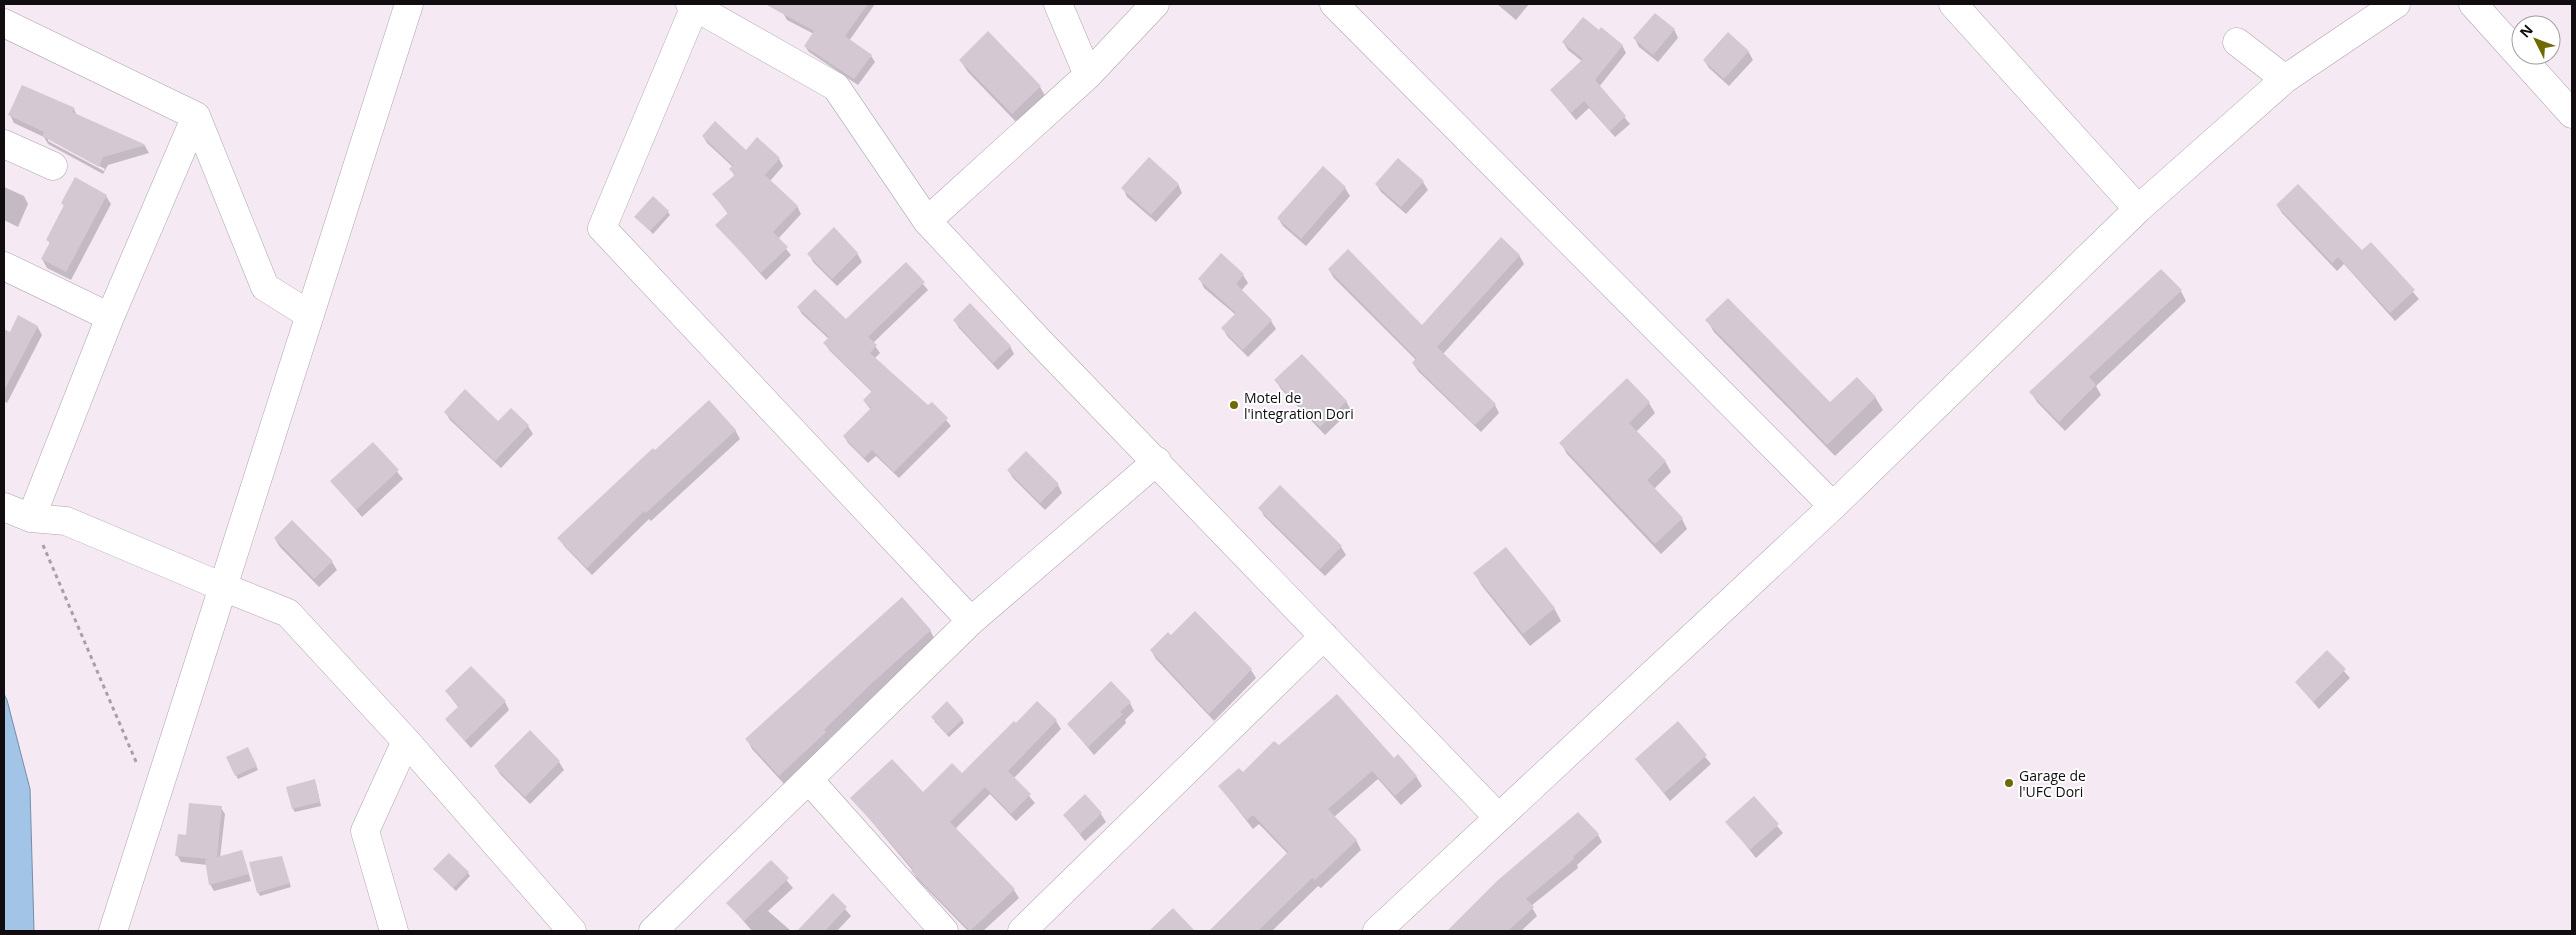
<svg xmlns="http://www.w3.org/2000/svg" width="2576" height="935" font-family="'Open Sans',sans-serif">
<style>
.water{fill:#a2c4e7;stroke:#768da6}
.shadow{fill:#0003;fill-rule:evenodd}
.building{fill:#d4c9d3}
.lines{fill:none;stroke-linecap:round;stroke-linejoin:round}
.minor-casing{stroke:#afa3ae;stroke-width:29}
.major-casing{stroke:#afa3ae;stroke-width:29}
.path{stroke:#a99fa8;stroke-width:3;stroke-dasharray:4 4;stroke-linecap:butt}
.minor{stroke:#fff;stroke-width:28}
.major{stroke:#fff;stroke-width:28}
.poi-dot{fill:#6f6a04;stroke:#fff;stroke-width:2}
.labels{text-anchor:middle;dominant-baseline:central;stroke-width:4;stroke-linejoin:round;paint-order:stroke}
.poi-label{font-size:14px;fill:#100c0f;stroke:#fff;text-anchor:start}
</style>
<rect width="100%" height="100%" fill="#f5e9f4"/>
<path class="water" d="M 4,694 L 7,700 L 30,789 L 34,931 L 4,931 Z"/>
<path class="shadow" d="M 788,4 L 875,4 L 849,41 L 871,56 L 875,62 L 858,85 L 809,52 L 805,46 L 814,34 L 787,20 L 783,13 Z
M 1497,4 L 1529,4 L 1516,20 Z
M 1674,29 L 1678,38 L 1658,62 L 1639,47 L 1635,39 Z
M 1599,32 L 1622,45 L 1626,53 L 1599,87 L 1630,124 L 1615,137 L 1589,108 L 1576,120 L 1552,91 L 1583,62 L 1568,50 L 1563,42 Z
M 1748,51 L 1753,60 L 1729,86 L 1709,68 L 1704,60 Z
M 960,60 L 1040,87 L 1047,99 L 1020,126 L 968,72 Z
M 74,109 L 77,116 L 145,146 L 149,153 L 108,165 L 103,174 L 48,144 L 44,137 L 14,123 L 10,115 ZM 48,138 L 105,169 L 104,171 L 48,141 Z
M 703,136 L 746,152 L 779,159 L 783,166 L 770,181 L 797,206 L 801,214 L 778,239 L 791,255 L 766,280 L 717,225 L 728,214 L 714,194 L 735,177 L 731,169 L 733,167 L 707,143 Z
M 1323,168 L 1345,188 L 1350,196 L 1306,246 L 1283,226 L 1278,218 Z
M 1423,182 L 1428,190 L 1406,214 L 1381,192 L 1376,184 Z
M 1178,184 L 1182,193 L 1156,222 L 1127,197 L 1123,188 Z
M 4,187 L 24,196 L 28,204 L 18,227 L 4,220 Z
M 106,196 L 111,204 L 71,280 L 47,268 L 42,259 L 50,244 L 48,240 L 65,207 L 62,203 Z
M 2277,205 L 2362,252 L 2371,244 L 2419,299 L 2395,321 L 2344,264 L 2337,271 L 2282,213 Z
M 668,212 L 670,215 L 653,234 L 636,217 Z
M 857,253 L 862,262 L 837,286 L 813,262 L 809,254 Z
M 1519,255 L 1524,264 L 1443,354 L 1495,405 L 1499,413 L 1481,432 L 1418,371 L 1413,363 L 1416,360 L 1334,278 L 1329,270 L 1423,326 Z
M 906,264 L 928,290 L 873,343 L 880,353 L 875,358 L 928,407 L 932,403 L 951,426 L 899,478 L 876,456 L 868,463 L 848,443 L 844,436 L 871,410 L 864,401 L 872,392 L 829,350 L 825,343 L 829,339 L 802,314 L 798,307 L 846,320 Z
M 1243,275 L 1248,283 L 1241,291 L 1271,321 L 1276,329 L 1248,357 L 1227,336 L 1223,328 L 1236,315 L 1204,288 L 1200,279 Z
M 2181,291 L 2186,301 L 2096,386 L 2101,395 L 2065,431 L 2037,402 L 2031,392 Z
M 954,320 L 1010,346 L 1014,354 L 998,370 L 959,328 Z
M 1707,320 L 1830,404 L 1875,397 L 1883,410 L 1835,456 L 1714,332 Z
M 37,326 L 42,335 L 7,403 L 4,401 L 4,341 L 8,333 Z
M 1627,379 L 1649,403 L 1655,413 L 1636,432 L 1665,461 L 1671,472 L 1654,489 L 1682,519 L 1687,529 L 1661,554 L 1567,454 L 1561,443 Z
M 1276,381 L 1346,401 L 1351,410 L 1325,435 L 1281,389 Z
M 445,412 L 498,423 L 528,426 L 533,434 L 501,468 L 450,420 Z
M 735,430 L 740,439 L 651,521 L 649,519 L 592,575 L 564,546 L 559,538 L 655,452 Z
M 373,443 L 403,479 L 362,517 L 332,481 Z
M 1008,470 L 1058,485 L 1062,493 L 1045,510 L 1013,478 Z
M 1260,508 L 1341,547 L 1346,555 L 1325,576 L 1264,516 Z
M 275,539 L 332,562 L 337,570 L 319,587 L 280,547 Z
M 1475,574 L 1554,608 L 1561,621 L 1530,646 L 1482,586 Z
M 1195,613 L 1251,670 L 1256,678 L 1214,721 L 1156,659 L 1151,650 L 1171,637 Z
M 930,630 L 935,640 L 876,694 L 829,739 L 831,743 L 785,785 L 752,749 L 747,739 Z
M 2327,652 L 2350,678 L 2319,709 L 2296,682 Z
M 446,691 L 505,702 L 509,710 L 471,748 L 446,720 L 459,708 Z
M 1037,703 L 1056,721 L 1061,729 L 1014,778 L 1035,803 L 1016,821 L 990,794 L 955,829 L 1014,890 L 1019,898 L 983,931 L 968,931 L 917,879 L 913,871 L 852,798 L 923,794 L 962,775 Z
M 1130,703 L 1134,711 L 1125,720 L 1126,723 L 1094,755 L 1068,724 Z
M 962,719 L 964,723 L 949,737 L 934,721 Z
M 1677,723 L 1711,764 L 1670,801 L 1636,759 Z
M 530,732 L 559,762 L 564,770 L 530,804 L 500,774 L 495,766 Z
M 1278,747 L 1394,760 L 1416,776 L 1422,786 L 1401,805 L 1378,779 L 1334,817 L 1356,840 L 1361,850 L 1321,888 L 1318,886 L 1272,931 L 1211,931 L 1288,854 L 1259,824 L 1253,829 L 1220,787 L 1243,774 Z
M 249,752 L 258,770 L 238,779 L 228,758 Z
M 316,784 L 321,806 L 295,812 L 293,809 Z
M 1754,798 L 1783,833 L 1756,858 L 1727,822 Z
M 221,808 L 225,814 L 220,858 L 242,852 L 251,881 L 214,891 L 210,884 L 207,865 L 181,862 L 177,855 L 187,836 Z
M 1101,814 L 1106,822 L 1085,841 L 1064,815 Z
M 1598,835 L 1602,842 L 1577,865 L 1578,868 L 1531,906 L 1537,916 L 1521,931 L 1449,931 L 1498,882 Z
M 281,857 L 291,887 L 260,896 L 258,892 Z
M 771,862 L 793,888 L 768,911 L 791,931 L 752,931 L 728,903 Z
M 435,870 L 468,873 L 470,876 L 456,891 Z
M 833,895 L 851,916 L 837,931 L 799,931 Z"/>
<path class="building" d="M 765,4 L 868,4 L 845,36 L 872,55 L 854,79 L 804,46 L 814,31 Z
M 1655,13 L 1675,29 L 1653,55 L 1633,38 Z
M 1583,17 L 1599,30 L 1601,27 L 1623,45 L 1595,80 L 1626,116 L 1610,131 L 1584,101 L 1571,113 L 1550,90 L 1583,59 L 1562,42 Z
M 988,31 L 1041,86 L 1012,114 L 959,60 Z
M 1728,32 L 1749,51 L 1724,79 L 1703,60 Z
M 22,85 L 75,108 L 72,112 L 146,145 L 103,157 L 99,167 L 42,136 L 44,132 L 8,115 Z
M 715,121 L 746,150 L 757,137 L 780,158 L 765,175 L 798,206 L 773,232 L 788,247 L 761,273 L 715,225 L 728,213 L 712,194 L 735,175 L 729,169 L 733,165 L 702,136 Z
M 1149,157 L 1179,184 L 1151,215 L 1121,188 Z
M 1398,158 L 1424,181 L 1401,207 L 1375,184 Z
M 1323,166 L 1346,187 L 1301,239 L 1277,218 Z
M 75,177 L 107,195 L 66,272 L 41,259 L 50,242 L 46,240 L 64,205 L 61,203 Z
M 2298,184 L 2362,250 L 2371,242 L 2415,290 L 2390,313 L 2338,257 L 2332,263 L 2276,205 Z
M 653,196 L 669,211 L 650,231 L 634,217 Z
M 834,227 L 858,253 L 832,279 L 807,254 Z
M 1501,237 L 1520,255 L 1437,347 L 1496,404 L 1475,425 L 1412,363 L 1416,358 L 1328,269 L 1348,249 L 1422,325 Z
M 1221,253 L 1244,274 L 1236,284 L 1272,320 L 1243,350 L 1221,328 L 1236,313 L 1198,279 Z
M 906,262 L 925,282 L 868,337 L 877,345 L 870,353 L 928,405 L 932,402 L 948,418 L 894,472 L 872,450 L 864,458 L 843,436 L 871,408 L 863,400 L 872,391 L 823,343 L 829,337 L 797,307 L 815,289 L 846,319 Z
M 2161,269 L 2182,290 L 2089,377 L 2096,385 L 2059,422 L 2029,392 Z
M 1728,298 L 1830,402 L 1857,377 L 1876,397 L 1827,445 L 1705,320 Z
M 970,303 L 1011,346 L 993,363 L 953,320 Z
M 18,315 L 38,326 L 4,391 L 4,329 L 10,332 Z
M 1302,354 L 1347,401 L 1320,427 L 1274,380 Z
M 1627,378 L 1650,402 L 1629,423 L 1666,461 L 1647,480 L 1683,518 L 1655,544 L 1559,443 Z
M 465,389 L 498,421 L 511,408 L 529,425 L 495,461 L 444,412 Z
M 709,400 L 736,430 L 646,513 L 644,511 L 587,568 L 557,538 L 653,448 L 655,450 Z
M 373,442 L 399,470 L 356,510 L 330,481 Z
M 1026,451 L 1059,484 L 1040,503 L 1007,470 Z
M 1280,485 L 1342,546 L 1320,569 L 1258,508 Z
M 292,520 L 333,561 L 314,579 L 274,538 Z
M 1506,547 L 1555,608 L 1523,634 L 1473,573 Z
M 902,597 L 931,630 L 871,684 L 824,730 L 826,732 L 779,776 L 745,739 Z
M 1195,611 L 1252,669 L 1209,714 L 1150,650 L 1168,632 L 1171,635 Z
M 2327,650 L 2346,669 L 2313,702 L 2295,682 Z
M 471,666 L 506,701 L 465,741 L 445,719 L 459,706 L 445,691 Z
M 1111,681 L 1131,702 L 1120,712 L 1123,714 L 1088,747 L 1067,724 Z
M 1337,694 L 1394,758 L 1398,754 L 1417,776 L 1395,796 L 1372,771 L 1328,809 L 1357,840 L 1315,880 L 1312,878 L 1258,931 L 1209,931 L 1288,852 L 1253,815 L 1247,820 L 1218,786 L 1239,768 L 1243,772 L 1274,741 L 1279,745 Z
M 947,701 L 963,719 L 947,734 L 931,717 Z
M 1037,701 L 1057,720 L 1008,771 L 1031,794 L 1011,814 L 985,787 L 950,822 L 1015,889 L 970,931 L 911,871 L 913,869 L 883,834 L 850,798 L 892,759 L 923,792 L 952,763 L 962,773 L 1014,721 L 1016,723 Z
M 1678,721 L 1707,755 L 1664,793 L 1635,759 Z
M 530,730 L 560,761 L 525,797 L 494,766 Z
M 248,747 L 257,766 L 235,776 L 226,757 Z
M 315,779 L 320,802 L 292,809 L 286,787 Z
M 1085,794 L 1102,813 L 1080,834 L 1063,815 Z
M 1754,796 L 1779,824 L 1750,850 L 1725,822 Z
M 189,803 L 222,806 L 217,857 L 242,850 L 249,874 L 209,885 L 205,860 L 209,859 L 175,856 L 178,834 L 186,835 Z
M 1578,812 L 1599,834 L 1573,857 L 1574,859 L 1526,899 L 1534,907 L 1508,931 L 1447,931 L 1497,881 Z
M 449,853 L 469,872 L 453,888 L 433,869 Z
M 282,856 L 290,883 L 257,893 L 249,862 Z
M 771,860 L 789,878 L 744,921 L 726,903 Z
M 833,893 L 847,907 L 825,931 L 797,931 Z
M 1173,908 L 1195,931 L 1149,931 Z"/>
<g class="lines">
<g class="minor-casing">
<path id="minor" d="M 690,4 L 836,87 L 927,221 L 1040,342 L 1498,817
M 1058,4 L 1088,75
M 1334,4 L 1833,506
M 1953,4 L 2138,209
M 2473,4 L 2572,114
M 4,23 L 196,116 L 265,287 L 310,315
M 2237,42 L 2285,79
M 4,144 L 53,166
M 927,221 L 1088,75 L 1155,4
M 4,266 L 110,317
M 4,507 L 31,518 L 66,521 L 223,587 L 409,4
M 31,518 L 110,317 L 196,116
M 971,621 L 1157,461
M 809,780 L 944,931
M 394,931 L 365,831 L 406,741
M 653,931 L 971,621 L 602,228 L 695,6
M 1022,931 L 1324,636
M 1377,931 L 1833,506 L 2138,209 L 2285,79 L 2396,4"/>
</g>
<g class="major-casing">
<path id="major" d="M 113,931 L 223,587 L 288,613 L 406,741 L 572,931"/>
</g>
<path class="path" d="M 43,545 L 137,764"/>
<use href="#minor" class="minor"/>
<use href="#major" class="major"/>
</g>
<g class="poi-dot">
<circle cx="1234" cy="405" r="5"/>
<circle cx="2009" cy="783" r="5"/>
</g>
<g class="labels">
<g class="poi-label">
<text x="1244" y="397">Motel de<tspan x="1244" dy="16">l'integration Dori</tspan></text>
<text x="2019" y="775">Garage de<tspan x="2019" dy="16">l'UFC Dori</tspan></text>
</g>
</g>
<rect width="2576" height="935" fill="none" stroke="#100c0f" stroke-width="10"/>
<g transform="translate(2536 40) rotate(312)"><circle r="24" fill="#ffffff" stroke="#9f9e9f"/>
<path d="M0-4L9 19L0 12L-9 19Z" fill="#6f6a04"/>
<text y="-8" font-size="14" font-weight="bold" text-anchor="middle" fill="#100c0f">N</text>
</g>
</svg>
